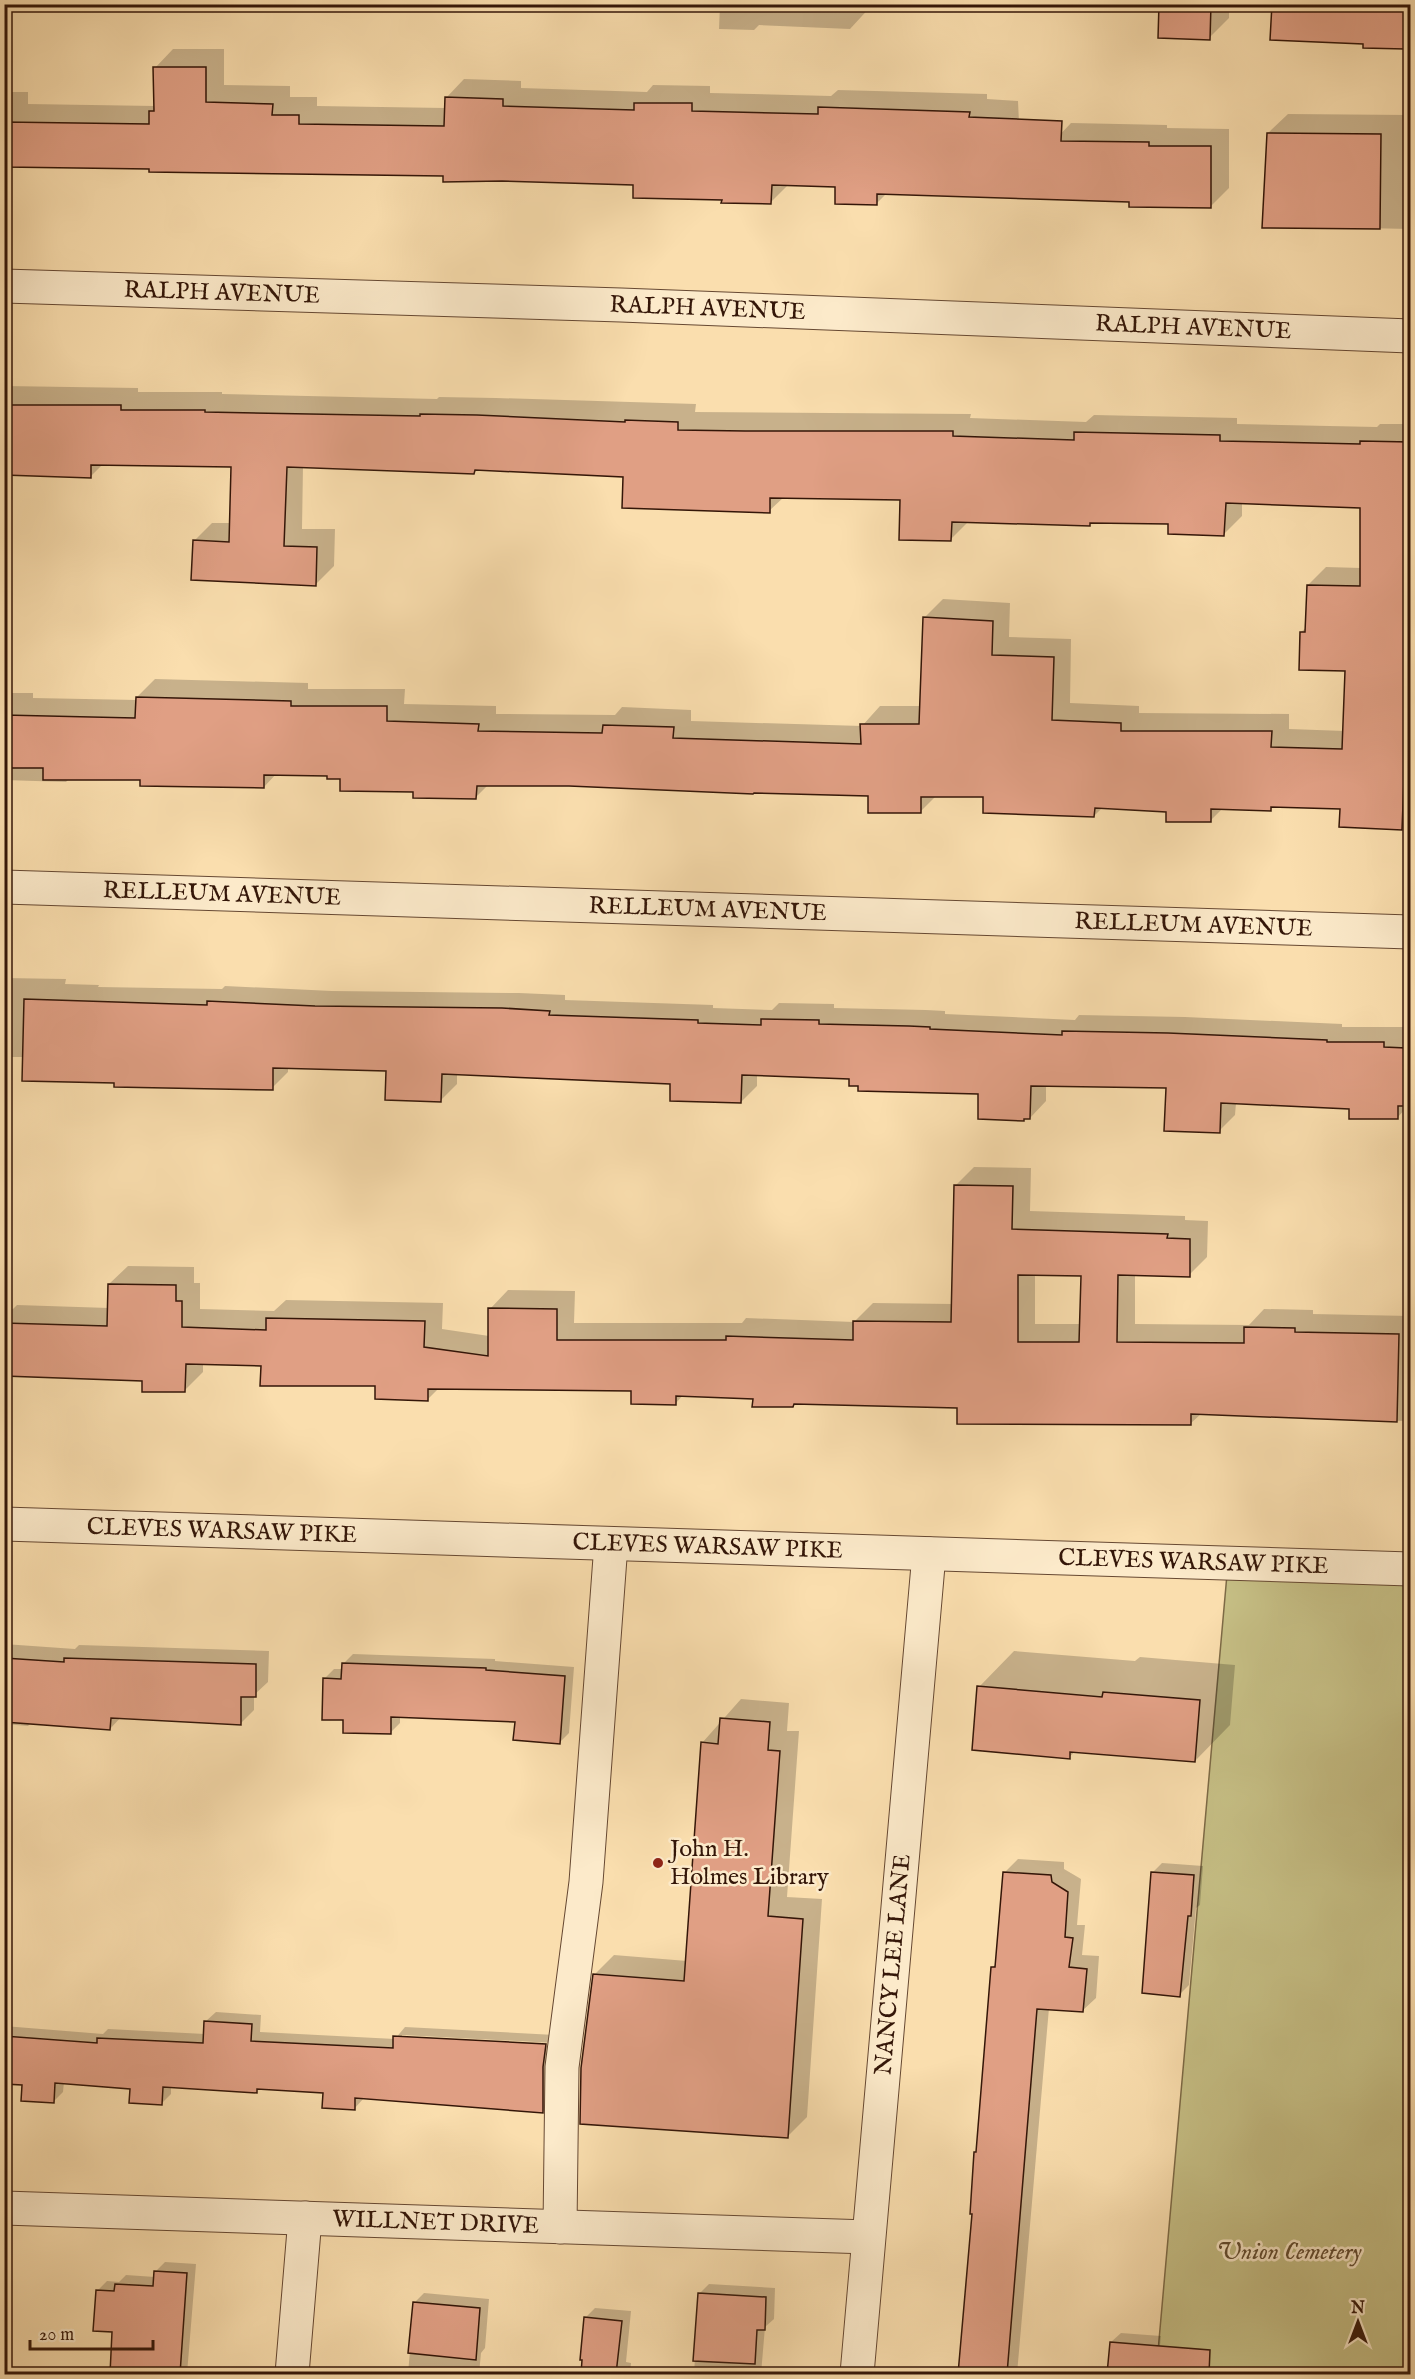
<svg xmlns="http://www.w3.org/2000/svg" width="1415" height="2379" font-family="'IM FELL English',serif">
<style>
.green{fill:#c6bf85;stroke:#7d6a46;stroke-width:1.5}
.shadow{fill:#0003;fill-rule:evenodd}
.building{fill:#e09f84;stroke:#341608;stroke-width:1.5;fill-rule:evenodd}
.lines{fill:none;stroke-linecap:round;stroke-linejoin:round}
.minor-casing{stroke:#664832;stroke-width:35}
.minor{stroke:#fceaca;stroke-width:33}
.poi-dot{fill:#8f2418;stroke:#fceaca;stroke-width:2}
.labels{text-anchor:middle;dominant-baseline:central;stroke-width:5;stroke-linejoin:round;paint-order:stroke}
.street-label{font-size:24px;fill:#341608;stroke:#fceaca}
.poi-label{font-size:24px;fill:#341608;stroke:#fceaca;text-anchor:start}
.park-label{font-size:24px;font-style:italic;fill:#60492e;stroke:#fceaca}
</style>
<rect width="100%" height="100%" fill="#fadeae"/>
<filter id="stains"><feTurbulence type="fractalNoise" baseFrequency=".00333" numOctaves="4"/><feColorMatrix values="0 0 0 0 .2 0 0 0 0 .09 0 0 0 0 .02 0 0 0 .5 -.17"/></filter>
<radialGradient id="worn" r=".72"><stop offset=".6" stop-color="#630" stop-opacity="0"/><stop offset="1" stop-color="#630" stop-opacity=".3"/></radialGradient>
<path class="green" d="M 1228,1563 L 1410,1569 L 1410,2374 L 1156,2374 Z"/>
<path class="shadow" d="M 720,4 L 873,4 L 850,29 L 759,25 L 754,30 L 719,29 Z
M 1161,4 L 1229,4 L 1229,18 L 1209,38 Z
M 1273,4 L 1410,4 L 1410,45 L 1405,48 L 1365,43 Z
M 173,49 L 224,49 L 224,85 L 290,86 L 290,97 L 317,97 L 317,106 L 446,108 L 446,98 L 464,79 L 521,81 L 521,88 L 647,92 L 653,85 L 710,86 L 710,93 L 831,96 L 838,90 L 987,94 L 987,99 L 1018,101 L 1020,145 L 1053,142 L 1071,123 L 1167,125 L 1167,128 L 1229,129 L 1229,188 L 1210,207 L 1131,201 L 887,193 L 876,204 L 837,186 L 789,184 L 770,203 L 723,199 L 635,184 L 445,174 L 4,166 L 4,92 L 28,92 L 28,104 L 155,106 L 155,68 Z
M 1288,114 L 1410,115 L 1410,229 L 1264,226 L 1268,133 Z
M 4,386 L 138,388 L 138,392 L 222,392 L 222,394 L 437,399 L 439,397 L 496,398 L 696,404 L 695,412 L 971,414 L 970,418 L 1086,422 L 1094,415 L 1237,418 L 1237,424 L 1377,427 L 1380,424 L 1410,424 L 1410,828 L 1341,826 L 1341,808 L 1274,806 L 1270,810 L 1223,808 L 1210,821 L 1168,811 L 1103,807 L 1094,816 L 984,796 L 936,796 L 920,812 L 869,794 L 569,784 L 489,784 L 475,798 L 414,791 L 328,775 L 277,773 L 264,787 L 141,778 L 70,778 L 66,782 L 4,780 L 4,693 L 33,693 L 33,698 L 137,700 L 137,697 L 155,679 L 308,683 L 308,689 L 405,689 L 404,704 L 496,706 L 496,714 L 615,715 L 622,707 L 691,710 L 691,721 L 862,726 L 880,706 L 922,706 L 925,617 L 943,599 L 1010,603 L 1009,637 L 1071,639 L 1070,703 L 1139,706 L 1139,713 L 1289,714 L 1289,729 L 1345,731 L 1347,670 L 1301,632 L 1307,627 L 1308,585 L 1326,567 L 1361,568 L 1361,506 L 1242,502 L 1242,516 L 1224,534 L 1170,523 L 1092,522 L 1089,524 L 969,521 L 951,539 L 901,499 L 784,497 L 769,511 L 624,476 L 478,469 L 474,473 L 303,466 L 302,529 L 335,529 L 334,566 L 316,584 L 194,541 L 212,523 L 231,523 L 233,465 L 103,464 L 90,477 L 4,473 Z
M 4,978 L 66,979 L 65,984 L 99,985 L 98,987 L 222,989 L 225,986 L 332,991 L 519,993 L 565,995 L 565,1000 L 713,1005 L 713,1008 L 772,1010 L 779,1003 L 834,1004 L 834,1008 L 926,1010 L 945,1011 L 945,1014 L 1075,1020 L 1079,1015 L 1185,1017 L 1342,1024 L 1342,1027 L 1410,1027 L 1410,1104 L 1397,1118 L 1351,1107 L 1236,1103 L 1235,1115 L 1219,1131 L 1167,1086 L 1046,1085 L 1046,1101 L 1030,1118 L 1024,1119 L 980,1092 L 860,1085 L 851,1078 L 757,1074 L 757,1086 L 741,1102 L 672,1083 L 457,1073 L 457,1084 L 441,1100 L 387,1069 L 288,1067 L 288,1072 L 272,1088 L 116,1081 L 24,1057 L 4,1057 Z
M 974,1167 L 1031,1168 L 1030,1211 L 1185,1216 L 1185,1220 L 1208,1221 L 1207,1257 L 1189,1275 L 1135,1274 L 1135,1324 L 1249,1325 L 1264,1309 L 1313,1310 L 1313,1314 L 1410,1316 L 1410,1421 L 1350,1420 L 1350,1418 L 1202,1413 L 1190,1424 L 959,1407 L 796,1403 L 793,1406 L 754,1398 L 684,1394 L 676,1403 L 632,1390 L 439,1388 L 427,1400 L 376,1384 L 263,1365 L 203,1363 L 203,1372 L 184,1391 L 144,1380 L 4,1375 L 4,1309 L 13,1309 L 17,1305 L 109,1308 L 109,1284 L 128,1266 L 194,1267 L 194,1283 L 200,1283 L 200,1309 L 274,1311 L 286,1300 L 443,1303 L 442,1329 L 489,1336 L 490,1309 L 508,1290 L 575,1291 L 574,1323 L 742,1323 L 746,1318 L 854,1322 L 873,1303 L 953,1304 L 956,1185 ZM 1035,1274 L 1082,1275 L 1081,1324 L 1035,1324 Z
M 4,1644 L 75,1649 L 79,1645 L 269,1651 L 268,1682 L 254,1695 L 254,1710 L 241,1723 L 121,1717 L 110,1729 L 32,1722 L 28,1726 L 4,1724 Z
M 1014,1651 L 1135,1661 L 1140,1657 L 1235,1665 L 1230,1725 L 1195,1761 L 1076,1751 L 1069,1757 L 979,1687 Z
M 353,1654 L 495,1659 L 495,1661 L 574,1667 L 569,1733 L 560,1742 L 516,1720 L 400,1716 L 400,1723 L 390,1733 L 345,1719 L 324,1679 L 334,1669 L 343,1669 L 343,1664 Z
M 741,1699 L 789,1703 L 787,1731 L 799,1731 L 787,1897 L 822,1899 L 807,2117 L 787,2137 L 594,1975 L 614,1955 L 687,1961 L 702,1743 Z
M 1018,1859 L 1064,1862 L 1064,1869 L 1081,1879 L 1077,1925 L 1085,1925 L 1082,1955 L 1099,1956 L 1096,1998 L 1082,2011 L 1049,2008 L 1017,2374 L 960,2374 L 973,2213 L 975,2153 L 978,2150 L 993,1967 L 997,1963 L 1005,1872 Z
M 1162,1863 L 1203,1866 L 1200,1905 L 1196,1908 L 1189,1985 L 1179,1995 L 1153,1872 Z
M 216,2012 L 261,2015 L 260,2032 L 395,2039 L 405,2027 L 555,2035 L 552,2102 L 542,2112 L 364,2098 L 354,2109 L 325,2092 L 260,2088 L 256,2091 L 171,2086 L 171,2094 L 161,2104 L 132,2088 L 64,2082 L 63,2092 L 53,2102 L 23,2084 L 4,2083 L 4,2026 L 103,2034 L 108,2029 L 205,2034 L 206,2021 ZM 402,2035 L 554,2043 L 553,2046 L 402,2038 Z
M 165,2262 L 196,2264 L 187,2374 L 111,2374 L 114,2331 L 97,2291 L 107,2281 L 119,2282 L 126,2275 L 155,2277 L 155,2272 Z
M 709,2284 L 775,2288 L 774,2319 L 765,2327 L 761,2374 L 694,2374 L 699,2294 Z
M 424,2293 L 489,2299 L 485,2348 L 481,2353 L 479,2374 L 408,2374 L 414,2303 Z
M 595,2308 L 631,2311 L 626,2362 L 631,2363 L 630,2374 L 582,2374 L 585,2318 Z
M 1121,2333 L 1161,2336 L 1157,2374 L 1108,2374 L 1111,2342 Z"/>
<path class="building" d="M 1159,4 L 1211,4 L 1210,40 L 1158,38 Z
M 1272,4 L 1406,7 L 1405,49 L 1363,48 L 1363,44 L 1270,40 Z
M 153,67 L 206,67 L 206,102 L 273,104 L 272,115 L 299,115 L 299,124 L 444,126 L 445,97 L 503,99 L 503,106 L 634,110 L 634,103 L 692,103 L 692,111 L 818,114 L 818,107 L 970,112 L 969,117 L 1062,121 L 1061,141 L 1149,142 L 1149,146 L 1211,146 L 1211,208 L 1129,207 L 1129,202 L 877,194 L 877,205 L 835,204 L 835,187 L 772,185 L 771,204 L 721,203 L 722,200 L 633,198 L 633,185 L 502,181 L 443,182 L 443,176 L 149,172 L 149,169 L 4,167 L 4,122 L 149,124 L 149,111 L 154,111 Z
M 1267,133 L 1381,134 L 1380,229 L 1262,228 Z
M 4,405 L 121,405 L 121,410 L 205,410 L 205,412 L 420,416 L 420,414 L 477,415 L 625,422 L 625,420 L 678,422 L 678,430 L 745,431 L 953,431 L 953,436 L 1074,440 L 1074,432 L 1220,435 L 1220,441 L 1360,444 L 1360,441 L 1410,442 L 1410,676 L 1408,676 L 1402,830 L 1339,827 L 1340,809 L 1271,807 L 1271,811 L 1211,809 L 1211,822 L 1166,822 L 1166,812 L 1095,808 L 1094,817 L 983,813 L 983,797 L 921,797 L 921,813 L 868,813 L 868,796 L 754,793 L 753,794 L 569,786 L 477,786 L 476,799 L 413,798 L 413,792 L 340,791 L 340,779 L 327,779 L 327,776 L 264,775 L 264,788 L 140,786 L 140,780 L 43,780 L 43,768 L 4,768 L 4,715 L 135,718 L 136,697 L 291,701 L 291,706 L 387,706 L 387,721 L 479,724 L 478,731 L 602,733 L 603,725 L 674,727 L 673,738 L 861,744 L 860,724 L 919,724 L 923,617 L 993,621 L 992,655 L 1054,657 L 1052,720 L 1121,723 L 1121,731 L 1272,731 L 1271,747 L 1342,749 L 1345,671 L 1299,670 L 1300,632 L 1305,632 L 1307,585 L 1360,586 L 1360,508 L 1226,503 L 1224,536 L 1168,534 L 1168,524 L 1090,523 L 1090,526 L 952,522 L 951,541 L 899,540 L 900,500 L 770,498 L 770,513 L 622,508 L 623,477 L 475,470 L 474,474 L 287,467 L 284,546 L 317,547 L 316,586 L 191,580 L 193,540 L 229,542 L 231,467 L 91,465 L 91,478 L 4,475 Z
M 24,999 L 207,1005 L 207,1001 L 315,1006 L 502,1008 L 550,1011 L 549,1015 L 698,1020 L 698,1023 L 761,1025 L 761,1019 L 819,1020 L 819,1024 L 909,1026 L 930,1027 L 930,1029 L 1062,1035 L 1062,1031 L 1168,1033 L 1327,1040 L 1327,1042 L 1384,1042 L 1384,1047 L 1406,1048 L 1405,1106 L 1398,1106 L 1398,1119 L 1349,1119 L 1349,1109 L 1221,1103 L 1220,1133 L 1164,1131 L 1166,1088 L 1031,1086 L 1030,1119 L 1024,1119 L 1024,1121 L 978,1119 L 978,1094 L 858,1091 L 858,1086 L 849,1086 L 849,1079 L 742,1075 L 741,1103 L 670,1101 L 670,1084 L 442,1074 L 441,1102 L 385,1100 L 386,1071 L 273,1068 L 273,1090 L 114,1087 L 114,1083 L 22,1081 Z
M 954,1185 L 1013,1186 L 1012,1229 L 1168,1234 L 1167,1238 L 1190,1239 L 1190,1277 L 1118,1275 L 1117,1342 L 1244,1343 L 1244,1327 L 1295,1328 L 1295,1332 L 1399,1334 L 1397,1422 L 1191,1414 L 1191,1425 L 957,1424 L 957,1408 L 794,1404 L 793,1407 L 752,1407 L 753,1399 L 676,1396 L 676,1405 L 631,1404 L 631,1391 L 428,1389 L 428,1401 L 375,1399 L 375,1386 L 260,1386 L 261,1366 L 186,1364 L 185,1392 L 142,1392 L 142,1381 L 4,1376 L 4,1323 L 107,1326 L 108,1284 L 176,1285 L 176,1301 L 182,1301 L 182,1327 L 266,1330 L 266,1318 L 425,1321 L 424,1347 L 488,1356 L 488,1308 L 557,1309 L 557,1340 L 726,1340 L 726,1336 L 853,1340 L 853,1321 L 951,1322 ZM 1018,1275 L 1081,1276 L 1079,1342 L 1018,1342 Z
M 4,1658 L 64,1662 L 64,1658 L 256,1664 L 256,1697 L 241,1697 L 241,1725 L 111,1718 L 110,1730 L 4,1722 Z
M 342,1663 L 486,1668 L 486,1670 L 565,1676 L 560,1744 L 513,1740 L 515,1722 L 391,1717 L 391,1734 L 343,1733 L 343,1720 L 322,1720 L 323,1678 L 341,1679 Z
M 977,1686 L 1102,1697 L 1103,1692 L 1200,1700 L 1195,1762 L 1070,1752 L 1070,1759 L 972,1750 Z
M 720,1718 L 770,1722 L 768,1750 L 780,1751 L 768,1916 L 803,1919 L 788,2138 L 580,2124 L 581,2068 L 593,1974 L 684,1981 L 701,1742 L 718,1744 Z
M 1003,1872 L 1051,1875 L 1052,1882 L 1068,1892 L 1065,1937 L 1073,1938 L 1069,1967 L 1087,1969 L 1083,2012 L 1037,2009 L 1007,2374 L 958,2374 L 972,2214 L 970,2214 L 974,2152 L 976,2152 L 991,1967 L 995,1967 Z
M 1151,1872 L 1194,1875 L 1191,1916 L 1188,1916 L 1180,1997 L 1142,1993 Z
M 204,2021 L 252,2024 L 251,2041 L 393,2048 L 393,2036 L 546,2044 L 543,2067 L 543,2113 L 355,2098 L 355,2110 L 322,2108 L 323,2093 L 257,2089 L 257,2093 L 163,2087 L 162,2105 L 129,2103 L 130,2089 L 55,2083 L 54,2103 L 21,2101 L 22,2085 L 4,2084 L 4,2036 L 97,2043 L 97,2038 L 203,2043 Z
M 154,2271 L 187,2273 L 180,2374 L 110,2374 L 112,2332 L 93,2331 L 96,2290 L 114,2291 L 115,2284 L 153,2286 Z
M 698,2293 L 766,2297 L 765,2330 L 757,2330 L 755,2364 L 693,2361 Z
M 413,2302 L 480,2308 L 476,2360 L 408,2353 Z
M 584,2317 L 622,2321 L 616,2374 L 581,2374 L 582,2360 L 580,2360 Z
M 1110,2342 L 1210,2350 L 1209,2374 L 1107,2374 Z"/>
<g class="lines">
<g class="minor-casing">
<g id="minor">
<path id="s1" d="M 4,286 L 621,305 L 1410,336"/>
<path id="s2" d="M 4,887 L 1410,932"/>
<path id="s3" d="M 4,1524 L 1410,1569"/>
<path id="s4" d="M 4,2208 L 868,2237"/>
<path d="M 560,2227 L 562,2067 L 586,1882 L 611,1544"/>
<path d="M 292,2374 L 305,2218"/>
<path id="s5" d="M 857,2374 L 929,1554"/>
</g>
</g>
<use href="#minor" class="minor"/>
</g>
<circle class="poi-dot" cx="658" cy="1863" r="6"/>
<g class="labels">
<g class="street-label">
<text stroke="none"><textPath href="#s1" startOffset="218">RALPH AVENUE</textPath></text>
<text stroke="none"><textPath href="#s1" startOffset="704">RALPH AVENUE</textPath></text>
<text stroke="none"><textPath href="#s1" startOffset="1190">RALPH AVENUE</textPath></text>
<text stroke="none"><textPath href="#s2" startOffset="218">RELLEUM AVENUE</textPath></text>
<text stroke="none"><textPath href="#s2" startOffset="704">RELLEUM AVENUE</textPath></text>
<text stroke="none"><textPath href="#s2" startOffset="1190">RELLEUM AVENUE</textPath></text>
<text stroke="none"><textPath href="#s3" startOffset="218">CLEVES WARSAW PIKE</textPath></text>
<text stroke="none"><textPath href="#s3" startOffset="704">CLEVES WARSAW PIKE</textPath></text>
<text stroke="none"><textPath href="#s3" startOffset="1190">CLEVES WARSAW PIKE</textPath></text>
<text stroke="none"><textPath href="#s5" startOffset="411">NANCY LEE LANE</textPath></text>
<text stroke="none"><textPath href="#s4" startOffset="432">WILLNET DRIVE</textPath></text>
</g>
<g class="poi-label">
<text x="670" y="1849">John H.<tspan x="670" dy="28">Holmes Library</tspan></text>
</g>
<g class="park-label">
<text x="1289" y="2252">Union Cemetery</text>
</g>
</g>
<rect width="1415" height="2379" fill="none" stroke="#fadeae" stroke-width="24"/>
<rect x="6" y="6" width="1403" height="2367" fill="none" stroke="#341608" stroke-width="3"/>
<rect x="12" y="12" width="1391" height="2355" fill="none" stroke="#341608" stroke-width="1.5"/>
<g transform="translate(1358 2322)" stroke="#fceaca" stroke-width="4.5" paint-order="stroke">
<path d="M0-4.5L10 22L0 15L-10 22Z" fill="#341608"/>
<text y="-9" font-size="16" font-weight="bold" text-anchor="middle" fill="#341608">N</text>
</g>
<path d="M30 2340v9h123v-9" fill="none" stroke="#341608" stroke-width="3"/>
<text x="39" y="2340" font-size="18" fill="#341608" stroke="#fceaca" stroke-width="4.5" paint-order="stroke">20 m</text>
<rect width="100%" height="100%" filter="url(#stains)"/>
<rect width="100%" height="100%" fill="url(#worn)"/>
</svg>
